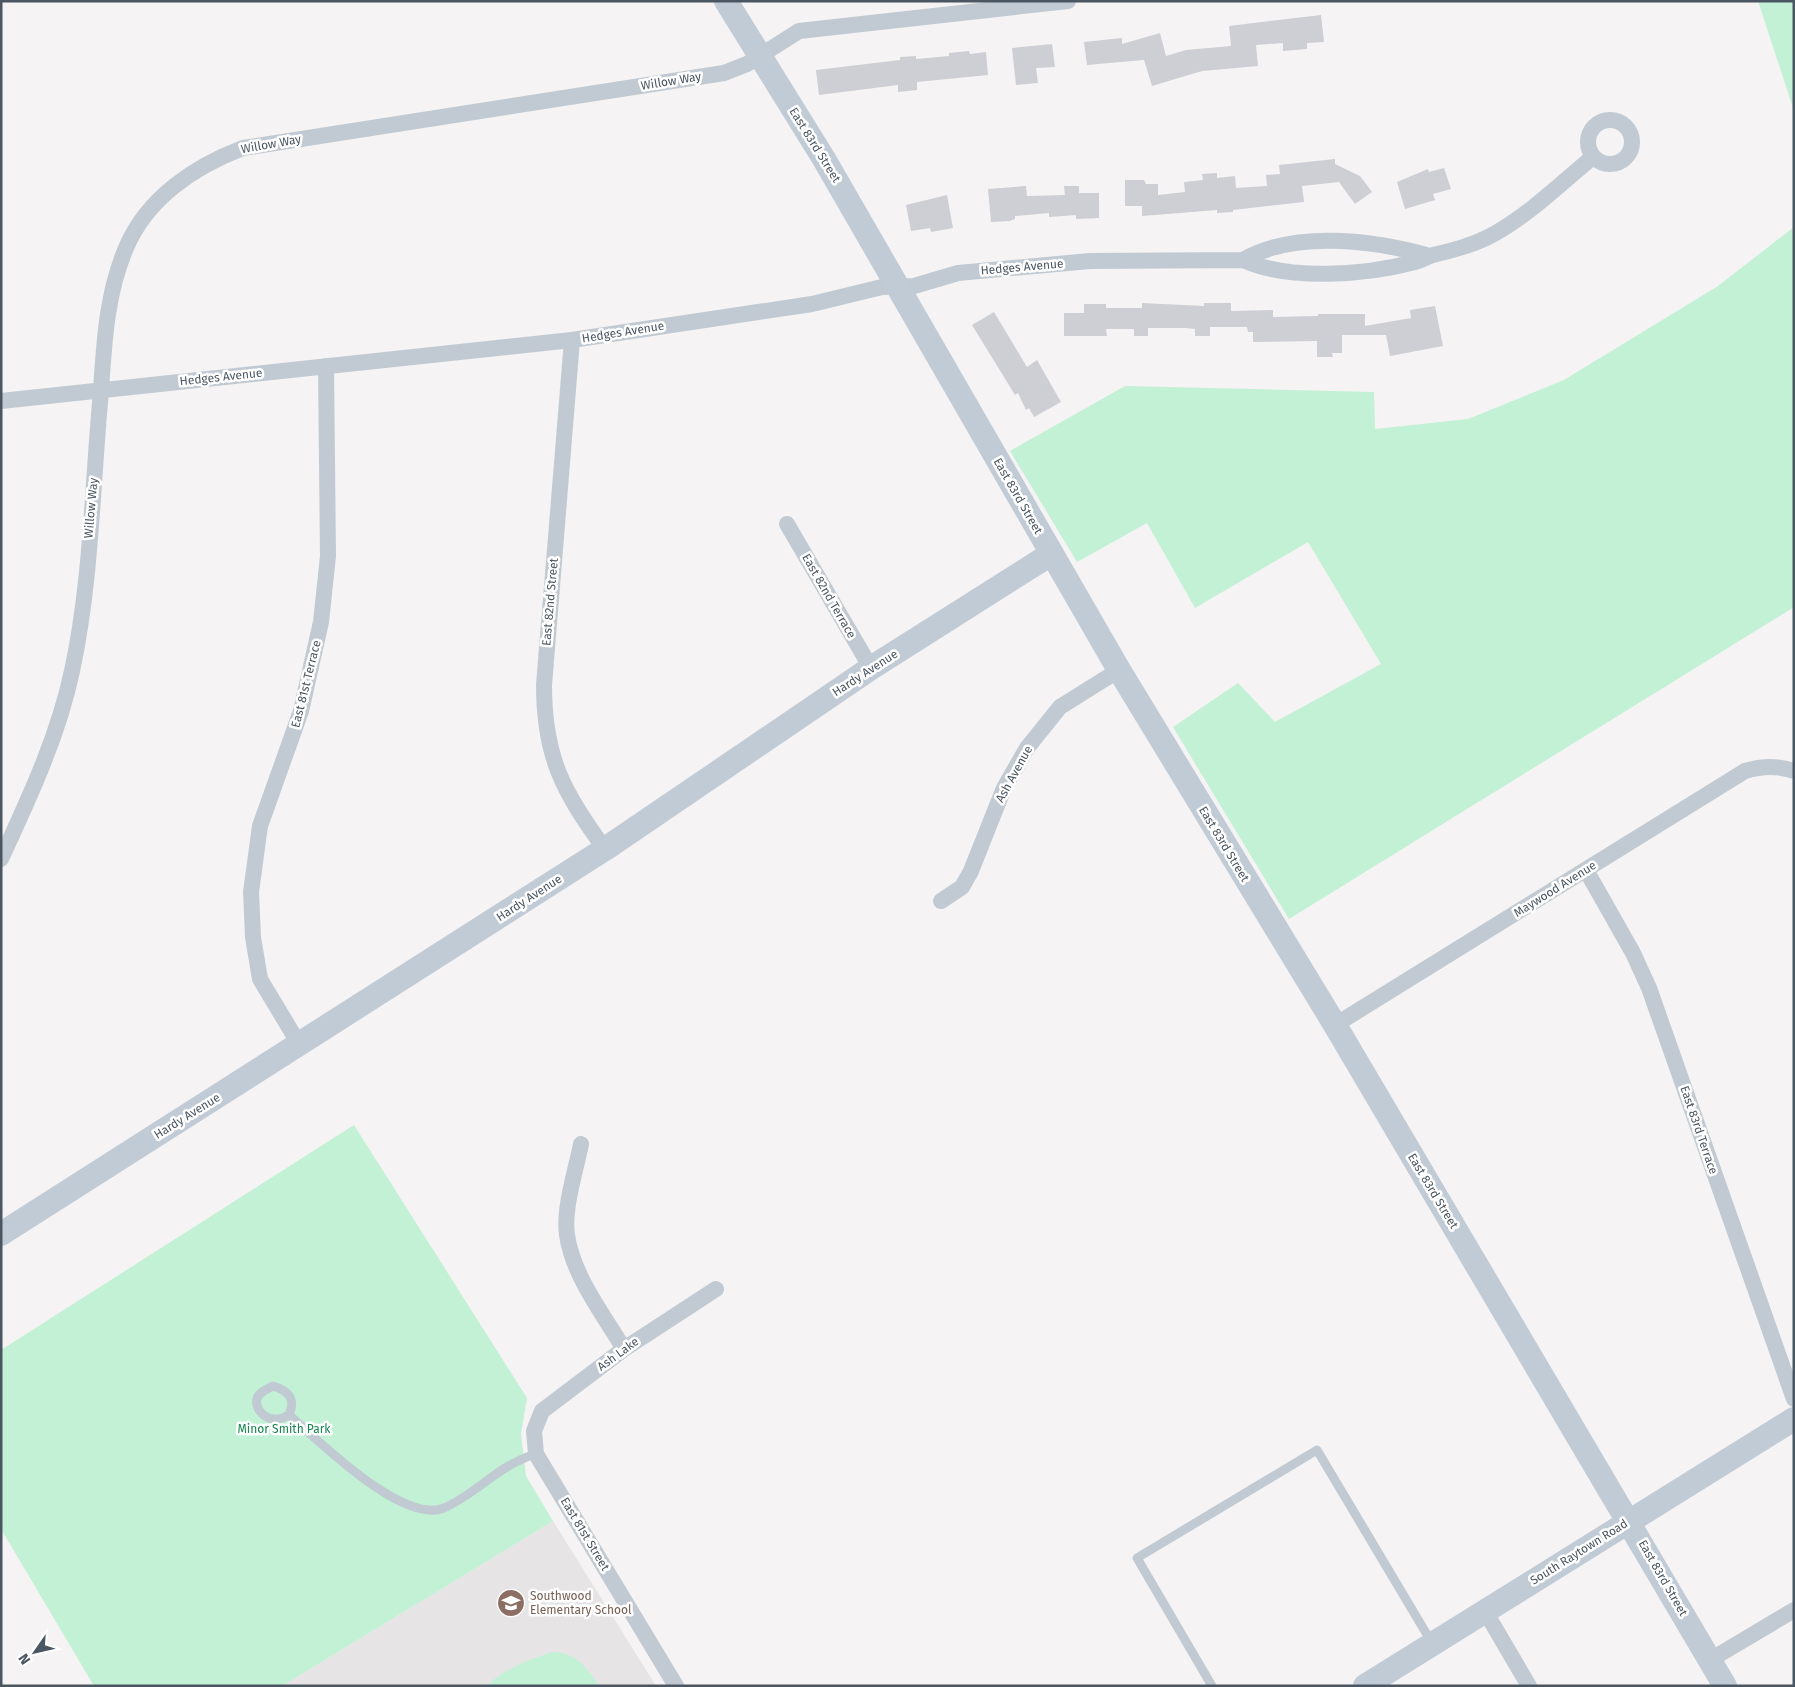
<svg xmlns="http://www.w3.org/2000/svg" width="1795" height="1687" font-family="'Fira Sans',sans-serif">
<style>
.education{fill:#e6e4e5}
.green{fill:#c3f1d5}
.building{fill:#cdcfd5}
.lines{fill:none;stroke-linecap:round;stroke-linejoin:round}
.lane{stroke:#c1cad2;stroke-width:9}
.street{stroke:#c1cad2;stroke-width:16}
.secondary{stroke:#c1cbd6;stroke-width:24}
.labels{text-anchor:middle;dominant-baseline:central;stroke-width:5;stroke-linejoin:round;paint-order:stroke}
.street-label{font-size:12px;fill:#4a5661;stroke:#fff}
.park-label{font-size:12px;fill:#17864f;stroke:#fff}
.education-label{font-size:12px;fill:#785e54;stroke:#fff;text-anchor:start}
</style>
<rect width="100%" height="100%" fill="#f5f3f3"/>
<path class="education" d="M 553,1521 L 656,1686 L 282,1686 Z"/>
<path class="green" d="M 1758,1 L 1794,1 L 1794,111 Z
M 1794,227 L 1794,607 L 1289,919 L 1173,727 L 1238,683 L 1275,722 L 1381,664 L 1308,542 L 1195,608 L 1147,523 L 1077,562 L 1010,451 L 1125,386 L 1374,392 L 1375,429 L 1468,419 L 1564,380 L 1718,286 Z
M 354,1125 L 527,1398 L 521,1434 L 526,1476 L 553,1521 L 282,1686 L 94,1686 L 1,1529 L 1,1350 Z
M 552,1652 C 575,1652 587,1667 599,1686 L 487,1686 C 505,1668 529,1660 552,1652 Z"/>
<path class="building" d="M 1321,15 L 1324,42 L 1307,43 L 1307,49 L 1283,51 L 1283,43 L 1256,45 L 1258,66 L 1202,71 L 1152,86 L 1144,60 L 1087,65 L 1084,42 L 1122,38 L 1122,44 L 1160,33 L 1166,56 L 1186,50 L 1231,46 L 1229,26 Z
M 1052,44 L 1055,67 L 1036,68 L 1038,83 L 1016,85 L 1012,48 Z
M 969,51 L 970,54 L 986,52 L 988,75 L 917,82 L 917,90 L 898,92 L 898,85 L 819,95 L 816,70 L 900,60 L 900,57 L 916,56 L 916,59 L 949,56 L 949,53 Z
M 1335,159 L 1335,164 L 1360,176 L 1372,192 L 1355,204 L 1339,182 L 1302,186 L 1304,202 L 1233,210 L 1233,212 L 1217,213 L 1217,210 L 1142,216 L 1142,206 L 1125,206 L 1125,180 L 1144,180 L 1146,184 L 1158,184 L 1158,195 L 1185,192 L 1184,182 L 1203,180 L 1202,174 L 1217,173 L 1217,178 L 1235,176 L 1236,188 L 1267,186 L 1266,175 L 1280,174 L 1279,165 Z
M 1444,168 L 1451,189 L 1433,194 L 1435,200 L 1405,209 L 1397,182 L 1428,169 L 1429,172 Z
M 1026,186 L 1027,196 L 1065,195 L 1064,186 L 1079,186 L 1079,193 L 1099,193 L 1099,218 L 1076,219 L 1076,215 L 1049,217 L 1049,213 L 1015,216 L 1015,219 L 1010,221 L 991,222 L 988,189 Z
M 947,195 L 953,228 L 931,232 L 930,228 L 911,231 L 906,205 Z
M 1142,303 L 1204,306 L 1204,303 L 1231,303 L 1231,311 L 1273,310 L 1273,317 L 1318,316 L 1318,314 L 1365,314 L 1365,326 L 1411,318 L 1410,310 L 1435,306 L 1443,346 L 1390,356 L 1386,335 L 1342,335 L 1342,353 L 1332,353 L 1333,357 L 1317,357 L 1317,341 L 1253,342 L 1253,332 L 1248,332 L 1247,327 L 1210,327 L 1210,336 L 1195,336 L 1195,329 L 1186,328 L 1148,328 L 1148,336 L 1134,336 L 1134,329 L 1106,329 L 1107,336 L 1064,336 L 1064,313 L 1084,313 L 1084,304 L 1106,304 L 1106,308 L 1142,308 Z
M 994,312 L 1027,367 L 1037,360 L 1061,402 L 1034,417 L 1029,408 L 1026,410 L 1018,393 L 1015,395 L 972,325 Z"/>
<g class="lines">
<path class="lane" d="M 289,1415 C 268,1428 250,1407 259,1395 C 262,1391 269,1388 273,1386 C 289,1391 296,1399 289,1415 C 319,1441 403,1525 444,1508 C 478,1493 498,1465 536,1454
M 1212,1686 L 1137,1558 L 1317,1450 L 1432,1643"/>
<path class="street" d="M1588 142a22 22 0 1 1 44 0a22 22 0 1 1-44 0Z
M 1243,260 C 1295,230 1374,240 1430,256
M 572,340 L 544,685 C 544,757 563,792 605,849
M 1,401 L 572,340 L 812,304 L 882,287 L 914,286 L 958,273 L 1090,261 L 1243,260 C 1289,281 1366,275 1415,262 C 1421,260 1427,257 1433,255 C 1454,250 1474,245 1494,234 C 1530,214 1561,183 1593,157
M 787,524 L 871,668
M 1,859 C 29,798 58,737 72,671 C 91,583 92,492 100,403 C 104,350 105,297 126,248 C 147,198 195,166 243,148 L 724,73 L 747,64 L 799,31 L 1068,1
M 1586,870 L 1633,953 L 1649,988 L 1794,1399
M 941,901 L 962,887 L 971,871 L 1004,788 L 1027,748 L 1060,707 L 1119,670
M 1335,1025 L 1745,771 C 1762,766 1777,765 1794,771
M 299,1044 L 260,979 L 253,937 L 251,892 L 260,826 L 301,711 L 321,622 L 328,556 L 326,366
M 581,1144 C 576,1170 563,1209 567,1235 C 573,1276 603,1314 624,1349
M 1485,1611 L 1529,1686
M 1710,1660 L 1794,1610
M 676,1686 L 536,1454 L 534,1431 L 542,1411 L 624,1349 L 716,1289"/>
<path class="secondary" d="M 726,1 L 824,159 L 1119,670 L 1335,1025 L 1725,1686
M 1,1234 L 605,849 L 871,668 L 1051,554
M 1365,1686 L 1794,1419"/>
</g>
<defs>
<g id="school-disc" transform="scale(1.4375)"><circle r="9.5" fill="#8d6e63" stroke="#fff"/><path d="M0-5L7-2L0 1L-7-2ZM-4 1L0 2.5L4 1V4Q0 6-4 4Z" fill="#fff"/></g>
</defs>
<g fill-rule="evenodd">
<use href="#school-disc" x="511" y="1603"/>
</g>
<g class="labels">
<g class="street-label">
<text transform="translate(671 81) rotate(-9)">Willow Way</text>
<text transform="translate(271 144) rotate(-10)">Willow Way</text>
<text transform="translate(815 145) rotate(58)">East 83rd Street</text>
<text transform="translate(1022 267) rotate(-5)">Hedges Avenue</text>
<text transform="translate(623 332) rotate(-9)">Hedges Avenue</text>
<text transform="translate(221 377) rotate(-6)">Hedges Avenue</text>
<text transform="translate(1018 496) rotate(60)">East 83rd Street</text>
<text transform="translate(91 508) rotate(-85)">Willow Way</text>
<text transform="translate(829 596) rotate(60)">East 82nd Terrace</text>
<text transform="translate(550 602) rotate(-85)">East 82nd Street</text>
<text transform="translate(865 673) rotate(-33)">Hardy Avenue</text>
<text transform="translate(306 684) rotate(-76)">East 81st Terrace</text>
<text transform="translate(1014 774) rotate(-61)">Ash Avenue</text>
<text transform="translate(1224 844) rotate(59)">East 83rd Street</text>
<text transform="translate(1555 889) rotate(-32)">Maywood Avenue</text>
<text transform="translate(529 898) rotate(-33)">Hardy Avenue</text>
<text transform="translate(187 1116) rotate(-32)">Hardy Avenue</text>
<text transform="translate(1699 1130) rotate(71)">East 83rd Terrace</text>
<text transform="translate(1433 1191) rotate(59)">East 83rd Street</text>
<text transform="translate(618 1354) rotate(-36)">Ash Lake</text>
<text transform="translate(585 1534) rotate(59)">East 81st Street</text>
<text transform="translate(1579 1552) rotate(-32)">South Raytown Road</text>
<text transform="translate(1663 1578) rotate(60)">East 83rd Street</text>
</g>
<g class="park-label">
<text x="284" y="1429">Minor Smith Park</text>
</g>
<g class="education-label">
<text x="530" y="1596">Southwood<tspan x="530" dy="14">Elementary School</tspan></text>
</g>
</g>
<rect width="1795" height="1687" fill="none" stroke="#4a5661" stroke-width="5"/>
<g transform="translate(35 1652) rotate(236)" stroke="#ffffff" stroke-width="4" paint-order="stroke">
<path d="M0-4L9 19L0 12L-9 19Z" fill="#4a5661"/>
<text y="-8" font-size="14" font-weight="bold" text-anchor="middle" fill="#4a5661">N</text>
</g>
</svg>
